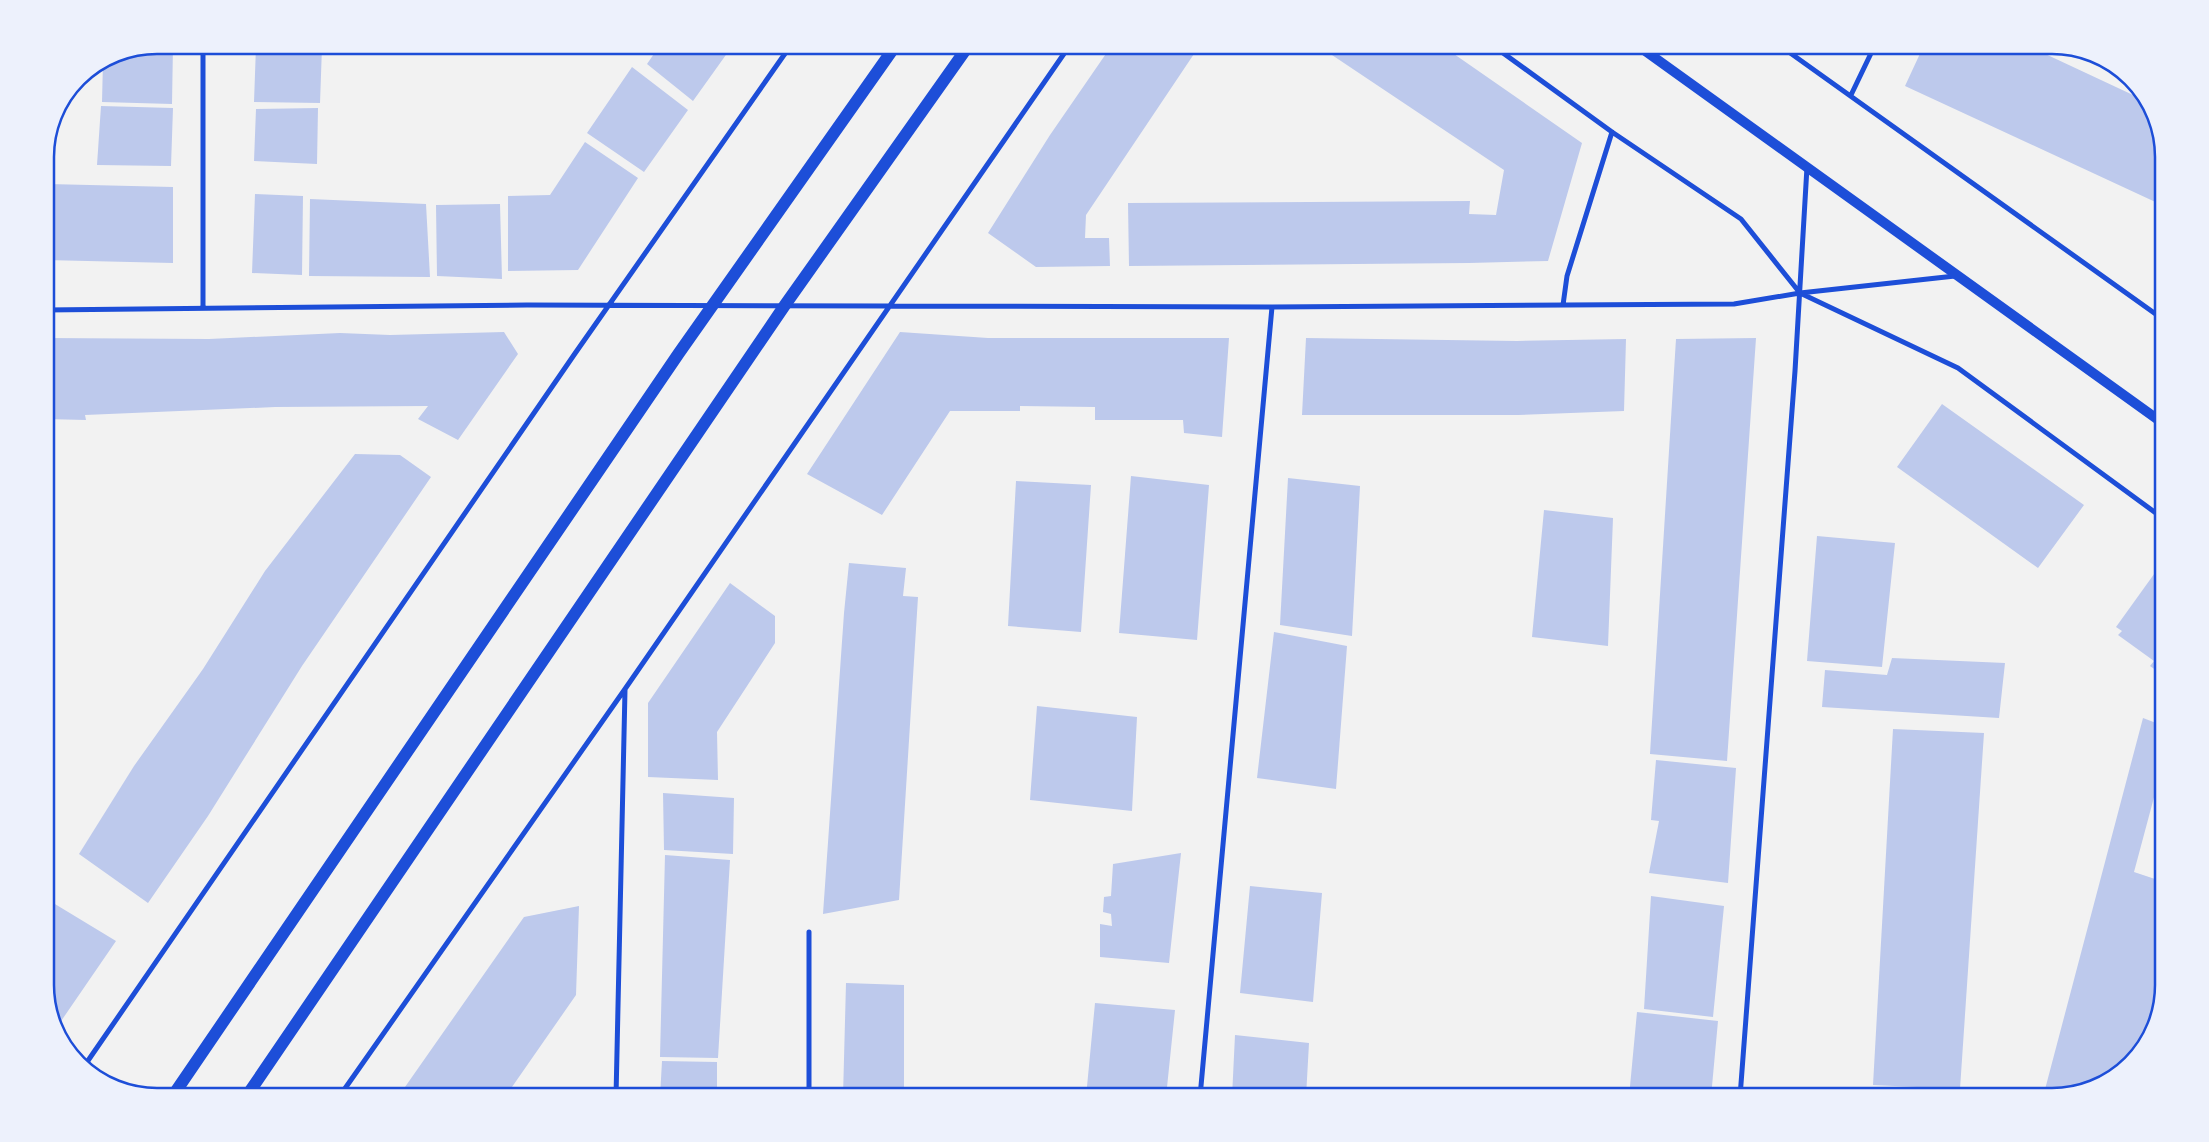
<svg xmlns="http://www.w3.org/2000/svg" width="2209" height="1142" font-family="Rubik,sans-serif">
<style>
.building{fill:#bdc9ec}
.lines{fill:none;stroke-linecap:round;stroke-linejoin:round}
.minor{stroke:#1d4ed8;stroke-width:5}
.secondary{stroke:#1d4ed8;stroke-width:10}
.primary{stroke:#1d4ed8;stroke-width:12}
.rim{fill:none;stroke:#1d4ed8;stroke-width:2.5}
</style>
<rect width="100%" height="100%" fill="#f2f2f2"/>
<path class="building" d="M 157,45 L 173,45 L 172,104 L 102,102 L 103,61 L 115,53 Z
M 660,45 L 733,45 L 693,101 L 647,64 Z
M 1112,45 L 1200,45 L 1086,215 L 1085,238 L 1109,238 L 1110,266 L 1036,267 L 988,233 L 1050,135 Z
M 1317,45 L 1441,45 L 1582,143 L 1548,261 L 1469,263 L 1129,266 L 1128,203 L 1470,201 L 1469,214 L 1496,215 L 1504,170 Z
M 1924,45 L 2026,45 L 2148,102 L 2164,150 L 2164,206 L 1905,86 Z
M 256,46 L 322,47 L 320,103 L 254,102 Z
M 632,67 L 688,110 L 644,172 L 587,133 Z
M 101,106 L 173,108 L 171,166 L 97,165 Z
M 318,108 L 317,164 L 254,161 L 256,109 Z
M 585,142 L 638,178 L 578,270 L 508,271 L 508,196 L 550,195 Z
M 48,184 L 173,187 L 173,263 L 45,260 Z
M 255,194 L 303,196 L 302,275 L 252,273 Z
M 310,199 L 426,204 L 430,277 L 309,276 Z
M 500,204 L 502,279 L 437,276 L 436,205 Z
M 504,332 L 518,354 L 458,440 L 418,419 L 428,406 L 275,407 L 85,415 L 86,420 L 45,419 L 45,338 L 209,339 L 340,333 L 390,335 Z
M 900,332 L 988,338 L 1229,338 L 1222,437 L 1184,433 L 1183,420 L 1095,420 L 1095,407 L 1020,406 L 1020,411 L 950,411 L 882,515 L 807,474 Z
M 1306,338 L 1517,341 L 1626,339 L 1624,411 L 1518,415 L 1302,415 Z
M 1756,338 L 1727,761 L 1650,754 L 1676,339 Z
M 1942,404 L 2084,505 L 2038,568 L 1897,467 Z
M 355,454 L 400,455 L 431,477 L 302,666 L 208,816 L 148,903 L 79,854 L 134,766 L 203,669 L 265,571 Z
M 1131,476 L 1209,485 L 1197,640 L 1119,633 Z
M 1288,478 L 1360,486 L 1352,636 L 1280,625 Z
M 1016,481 L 1091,485 L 1081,632 L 1008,626 Z
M 1544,510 L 1613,518 L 1608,646 L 1532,637 Z
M 1817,536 L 1895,543 L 1882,667 L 1807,661 Z
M 849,563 L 906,568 L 903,596 L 918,597 L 899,900 L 823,914 L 844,613 Z
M 2162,563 L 2164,565 L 2164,676 L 2150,666 L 2154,661 L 2118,635 L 2122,631 L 2116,627 Z
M 730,583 L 775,616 L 775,643 L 717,732 L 718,780 L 648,777 L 648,703 Z
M 1274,632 L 1347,646 L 1336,789 L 1257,778 Z
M 1892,658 L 2005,663 L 1999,718 L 1822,707 L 1825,670 L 1887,675 Z
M 1037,706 L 1137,717 L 1132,811 L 1030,800 Z
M 2143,718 L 2164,726 L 2164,760 L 2134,872 L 2164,882 L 2164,985 L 2152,1035 L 2108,1082 L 2052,1097 L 2043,1097 Z
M 1893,729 L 1984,733 L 1960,1089 L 1873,1085 Z
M 1656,760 L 1736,768 L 1728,883 L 1649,873 L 1659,821 L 1651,820 Z
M 663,793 L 734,798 L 733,854 L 664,850 Z
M 1181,853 L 1169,963 L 1100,957 L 1100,924 L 1112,926 L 1111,914 L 1103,912 L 1104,897 L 1111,896 L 1113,864 Z
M 665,855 L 730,860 L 718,1058 L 660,1057 Z
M 1250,886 L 1322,893 L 1313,1002 L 1240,993 Z
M 1651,896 L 1724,906 L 1713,1017 L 1644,1009 Z
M 45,898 L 116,941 L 57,1027 L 45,992 Z
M 579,906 L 576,995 L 505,1097 L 398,1097 L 524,917 Z
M 846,983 L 904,985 L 904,1097 L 843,1097 Z
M 1095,1003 L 1175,1010 L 1166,1097 L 1086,1097 Z
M 1637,1012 L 1718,1021 L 1711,1097 L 1629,1097 Z
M 1235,1035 L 1309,1043 L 1306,1097 L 1232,1097 Z
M 662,1061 L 717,1062 L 717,1097 L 660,1097 Z"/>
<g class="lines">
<path class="minor" d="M 203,45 L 203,308
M 1492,45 L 1612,132 L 1741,219 L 1800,293 L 1958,368 L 2164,519
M 1779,45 L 2164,320
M 1851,95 L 1875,45
M 1563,305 L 1567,276 L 1612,132
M 45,310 L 527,305 L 1272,307 L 1734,304 L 1800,293 L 1955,276
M 85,1065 L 576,352 L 791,45
M 339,1097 L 625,689 L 1070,45
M 616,1097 L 625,690
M 809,1097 L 809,932
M 1200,1097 L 1272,307
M 1740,1097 L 1795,371 L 1807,167"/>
<path class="secondary" d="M 1637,45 L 2164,424"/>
<path class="primary" d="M 172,1097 L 679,353 L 896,45
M 246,1097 L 785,305 L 969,45"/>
</g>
<path d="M0 0H2209V1142H0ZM157 54H2052A103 103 0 0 1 2155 157V985A103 103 0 0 1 2052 1088H157A103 103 0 0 1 54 985V157A103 103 0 0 1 157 54Z" fill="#edf1fc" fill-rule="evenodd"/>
<path class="rim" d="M157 54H2052A103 103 0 0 1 2155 157V985A103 103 0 0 1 2052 1088H157A103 103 0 0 1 54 985V157A103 103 0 0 1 157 54Z"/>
</svg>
